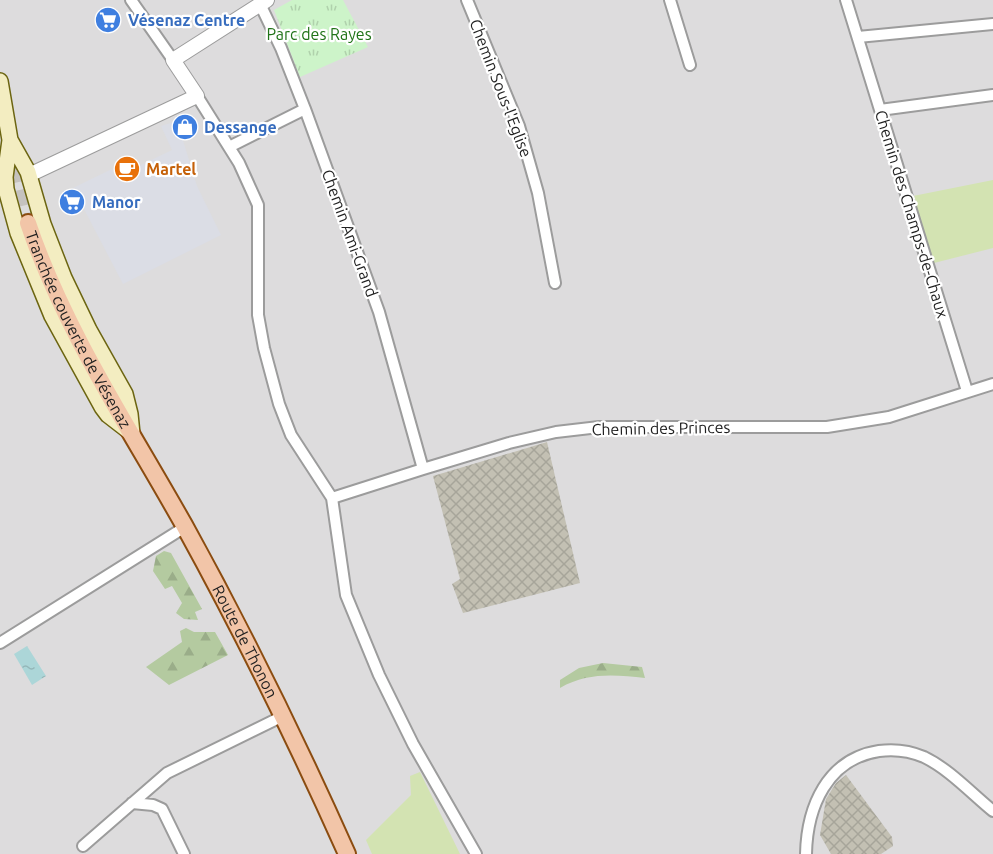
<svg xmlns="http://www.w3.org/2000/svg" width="993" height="854" font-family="Ubuntu,sans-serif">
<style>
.residential{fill:#dddcdd}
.construction{fill:url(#construction-cross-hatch)}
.grass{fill:#d3e3b2}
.forest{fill:url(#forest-firs)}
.park{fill:url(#park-tufts)}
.plaza{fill:#dbdde5}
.water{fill:url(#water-ripples)}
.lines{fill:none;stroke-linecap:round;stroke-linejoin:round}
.primary-tunnel{stroke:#c5c2bf;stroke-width:16;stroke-dasharray:16 8;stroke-linecap:butt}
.minor-casing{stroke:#9c9c9c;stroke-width:14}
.tertiary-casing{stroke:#9c9c9c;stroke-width:16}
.secondary-casing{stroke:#6c6511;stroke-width:18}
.primary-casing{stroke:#8b4c10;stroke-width:20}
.minor{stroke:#fff;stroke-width:10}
.tertiary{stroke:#fff;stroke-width:14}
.secondary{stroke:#f3edc1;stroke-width:15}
.primary{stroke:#f2c5a8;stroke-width:16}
.labels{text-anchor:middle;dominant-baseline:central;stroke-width:4.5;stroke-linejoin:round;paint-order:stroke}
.shop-label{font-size:16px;font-weight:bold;fill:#366cbe;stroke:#fff;text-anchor:start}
.park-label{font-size:16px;fill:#207318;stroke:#fff}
.street-label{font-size:16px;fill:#1f1f1f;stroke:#fff}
.food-label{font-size:16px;font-weight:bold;fill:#c56008;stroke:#fff;text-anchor:start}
</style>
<defs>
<pattern id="construction-cross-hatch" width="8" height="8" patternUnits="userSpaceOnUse" patternTransform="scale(1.5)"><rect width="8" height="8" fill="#c3c0b3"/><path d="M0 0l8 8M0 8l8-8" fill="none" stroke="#a7a59a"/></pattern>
<pattern id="forest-firs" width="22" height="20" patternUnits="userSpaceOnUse" patternTransform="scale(1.5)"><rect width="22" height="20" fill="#b4caa0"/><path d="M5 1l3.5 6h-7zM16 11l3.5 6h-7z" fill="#9aad89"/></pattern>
<pattern id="park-tufts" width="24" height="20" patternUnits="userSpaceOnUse" patternTransform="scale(1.5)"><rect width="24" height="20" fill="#cdf4c9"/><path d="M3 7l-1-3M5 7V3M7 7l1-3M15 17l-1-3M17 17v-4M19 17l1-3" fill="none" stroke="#b0d1ac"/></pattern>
<pattern id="water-ripples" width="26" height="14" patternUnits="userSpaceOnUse" patternTransform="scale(1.5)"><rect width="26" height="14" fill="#acd6d8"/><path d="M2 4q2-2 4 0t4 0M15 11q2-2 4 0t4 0" fill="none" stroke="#94b7b9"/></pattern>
</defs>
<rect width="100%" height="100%" fill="#efebe7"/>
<path class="residential" d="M 0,0 L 993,0 L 993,854 L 0,854 Z"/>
<path class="construction" d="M 547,442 L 580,583 L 463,613 L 452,584 L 460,579 L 433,476 Z
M 846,775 L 892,837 L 893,846 L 881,854 L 831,854 L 820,835 L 826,799 L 836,783 Z"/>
<path class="grass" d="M 993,180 L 993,248 L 934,263 L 913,196 Z
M 420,772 L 460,854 L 372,854 L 366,840 L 411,795 L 410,776 Z"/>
<path class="forest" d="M 164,551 L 171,553 L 202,609 L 195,612 L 198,620 L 184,619 L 176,613 L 182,603 L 172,586 L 165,589 L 153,571 L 156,556 Z
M 186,628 L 194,632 L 215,632 L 228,655 L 169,685 L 146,667 L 182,642 L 180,631 Z
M 603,663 L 642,667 L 645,678 C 615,675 588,672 560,688 L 560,680 L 579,668 Z"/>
<path class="park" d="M 292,0 L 343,0 L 368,47 L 300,77 L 274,10 Z"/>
<path class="plaza" d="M 177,121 L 197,186 L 221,235 L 123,284 L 73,188 L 112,169 L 116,177 L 172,150 L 161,126 Z"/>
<path class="water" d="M 27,646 L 46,676 L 32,685 L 14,654 Z"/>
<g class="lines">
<path class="primary-tunnel" d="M 10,143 L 28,223"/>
<g class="minor-casing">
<path id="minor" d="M 131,0 L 173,60
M 467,0 L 519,126 L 538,193 L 555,283
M 670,0 L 690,65
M 846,0 L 967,391
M 260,4 L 281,48 L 305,109 L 379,312 L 423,469
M 858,37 L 993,24
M 197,96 L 239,163 L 258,205 L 258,315 L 264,348 L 279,404 L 291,435 L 332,498 L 346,595 L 379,675 L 413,744 L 476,854
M 880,110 L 993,95
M 229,147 L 305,109
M 332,498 L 423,469 L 509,443 L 556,432 L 599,427 L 827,427 L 889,417 L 993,384
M 0,643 L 185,527
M 132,803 L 153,805 L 162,809 L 184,854
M 83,846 L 167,773 L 283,716
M 806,854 C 807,807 827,759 879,751 C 894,749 910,751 924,757 C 949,769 971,793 993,811"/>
</g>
<g class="tertiary-casing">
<path id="tertiary" d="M 29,175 L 197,96 L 173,60 L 267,0"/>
</g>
<g class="secondary-casing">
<path id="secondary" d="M 0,81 L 10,140 L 5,177 L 6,189 L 18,233 L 52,316 L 102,407 L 108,415 L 130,432
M 10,140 L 28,172 L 43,224 L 64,278 L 89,330 L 125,394 L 130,414 L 132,434"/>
</g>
<g class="primary-casing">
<g id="primary">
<path id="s1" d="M 28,223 C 64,330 129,427 184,525 C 243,632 297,742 347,854"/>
</g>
</g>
<use href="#minor" class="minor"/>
<use href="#tertiary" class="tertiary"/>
<use href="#secondary" class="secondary"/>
<use href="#primary" class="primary"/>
</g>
<defs>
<g id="supermarket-disc" transform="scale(1.35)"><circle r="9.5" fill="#3f7fe0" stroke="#fff"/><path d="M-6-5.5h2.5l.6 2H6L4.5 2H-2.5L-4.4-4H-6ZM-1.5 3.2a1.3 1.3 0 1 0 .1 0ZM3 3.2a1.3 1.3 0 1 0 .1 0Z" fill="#fff"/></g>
<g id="shop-disc" transform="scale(1.35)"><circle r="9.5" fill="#3f7fe0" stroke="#fff"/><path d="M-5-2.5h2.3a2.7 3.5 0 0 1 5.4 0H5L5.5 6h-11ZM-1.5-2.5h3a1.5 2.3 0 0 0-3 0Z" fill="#fff"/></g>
<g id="cafe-disc" transform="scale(1.35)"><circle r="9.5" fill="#e8710a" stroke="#fff"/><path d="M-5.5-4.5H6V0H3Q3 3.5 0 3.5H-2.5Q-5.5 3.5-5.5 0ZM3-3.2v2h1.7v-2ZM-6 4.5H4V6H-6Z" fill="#fff"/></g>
</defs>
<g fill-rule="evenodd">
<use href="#supermarket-disc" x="108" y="20"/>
<use href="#shop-disc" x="185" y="127"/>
<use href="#cafe-disc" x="127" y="169"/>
<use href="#supermarket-disc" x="72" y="202"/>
</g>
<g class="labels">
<g class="shop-label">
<text x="128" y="20">Vésenaz Centre</text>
<text x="204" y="127">Dessange</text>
<text x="92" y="202">Manor</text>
</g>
<g class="park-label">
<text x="319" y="34">Parc des Rayes</text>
</g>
<g class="street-label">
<text transform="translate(501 88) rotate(69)">Chemin Sous-l'Eglise</text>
<text transform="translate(912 214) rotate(73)">Chemin des Champs-de-Chaux</text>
<text transform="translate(350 233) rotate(70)">Chemin Ami-Grand</text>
<text stroke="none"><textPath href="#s1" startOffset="118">Tranchée couverte de Vésenaz</textPath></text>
<text transform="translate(661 428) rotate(-1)">Chemin des Princes</text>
<text stroke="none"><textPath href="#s1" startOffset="472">Route de Thonon</textPath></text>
</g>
<g class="food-label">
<text x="146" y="169">Martel</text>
</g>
</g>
</svg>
